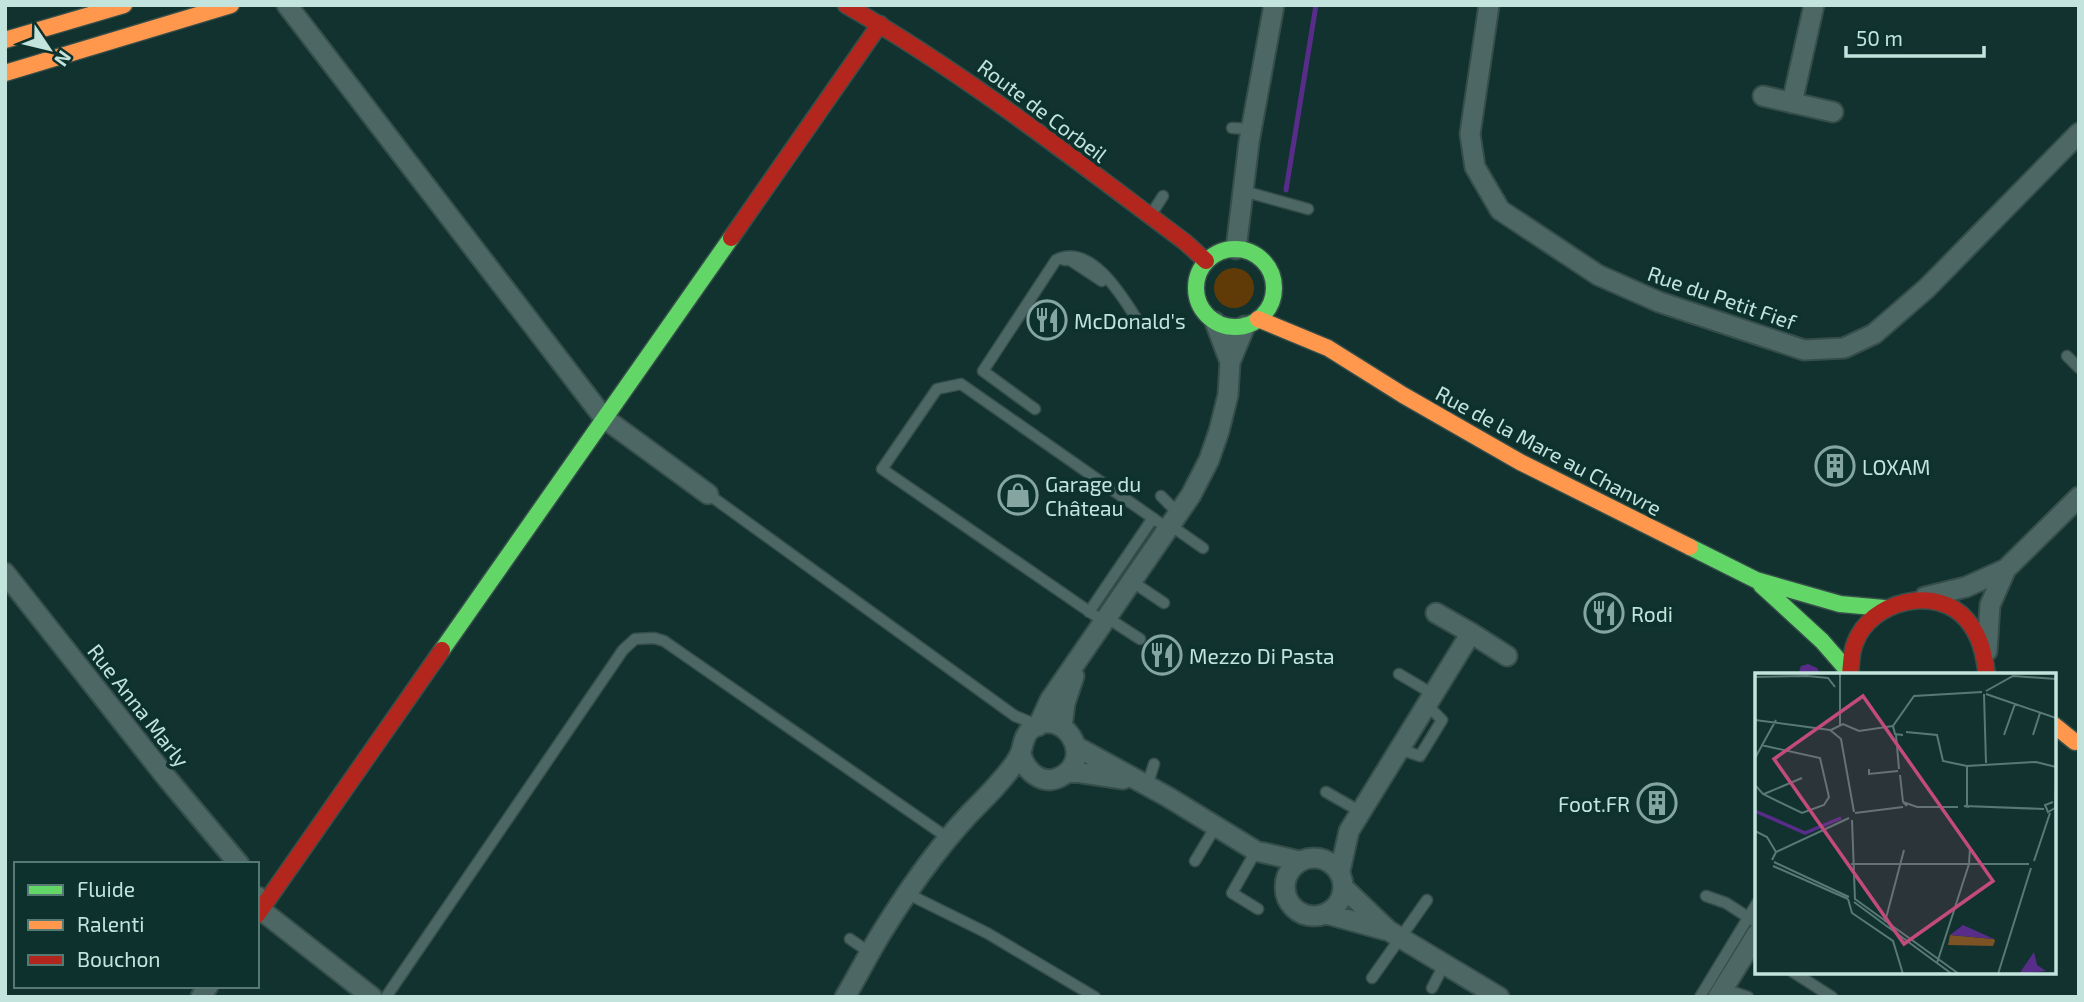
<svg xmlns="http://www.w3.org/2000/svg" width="2084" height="1002" font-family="'Exo 2',sans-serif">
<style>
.green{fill:#613b07}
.water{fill:#582d8a}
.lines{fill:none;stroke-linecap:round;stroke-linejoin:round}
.stream{stroke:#582d8a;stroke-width:5}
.lane-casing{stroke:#364e4a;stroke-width:13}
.street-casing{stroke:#364e4a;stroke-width:23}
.fast-casing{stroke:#364e4a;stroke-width:19}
.slow-casing{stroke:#364e4a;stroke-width:19}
.jam-casing{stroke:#364e4a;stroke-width:19}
.lane{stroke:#4d6864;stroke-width:10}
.street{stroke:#4d6864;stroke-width:19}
.fast{stroke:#63d668;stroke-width:16}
.slow{stroke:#ff974d;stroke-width:16}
.jam{stroke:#b3261e;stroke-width:16}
.labels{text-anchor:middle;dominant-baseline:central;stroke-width:7;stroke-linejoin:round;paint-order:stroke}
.street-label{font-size:21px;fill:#c3e4dd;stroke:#0d322d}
.poi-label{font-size:21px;fill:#c3e4dd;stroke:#0d322d;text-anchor:start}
.inset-river{fill:none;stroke:#582d8a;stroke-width:3.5}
.inset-road{fill:none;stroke:#587974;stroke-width:2}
.view{fill:#c24b7c;fill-opacity:0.15;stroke:#c24b7c;stroke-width:3.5}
.inset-edge{fill:none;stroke:#c3e4dd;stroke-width:3.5}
</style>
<rect width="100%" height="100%" fill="#11322e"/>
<path class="green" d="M1214 288a20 20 0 1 1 40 0a20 20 0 1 1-40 0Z"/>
<path class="water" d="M 1808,664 L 1817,668 L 1821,675 L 1798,675 L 1801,666 Z"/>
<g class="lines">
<path class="stream" d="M 1286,190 L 1316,5"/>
<g class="lane-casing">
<path id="lane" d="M 1232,128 L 1251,129
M 1243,191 L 1308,209
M 1152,213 L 1163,196
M 1064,260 L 1070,260 L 1102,281
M 2067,356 L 2079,368
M 1035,409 L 983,371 L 1056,260 C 1090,243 1121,294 1136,318
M 708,494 L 1015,716 L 1037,725
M 1161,496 L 1178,513
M 1170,525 L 1203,548
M 1131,581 L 1164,603
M 1089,612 L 1153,518
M 1106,617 L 1140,639
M 1103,621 L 882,469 L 937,389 L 961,384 L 1167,528
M 1399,674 L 1433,694
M 1399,749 L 1420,756 L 1442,720 L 1426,704
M 1147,786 L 1154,764
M 1326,792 L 1361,812
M 1256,851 L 1232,893 L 1258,909
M 1195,861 L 1216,826
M 908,894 L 987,933 L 1095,997
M 1706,896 L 1726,903 L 1757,923
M 850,939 L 866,950
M 1793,972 L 1832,997
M 1372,978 L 1427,900
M 1432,988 L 1444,965
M 386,997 L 623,650 L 635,639 L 654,638 L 664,641 L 948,838
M 1700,997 L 1757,903
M 1733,997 L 1736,993 L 1748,997"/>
</g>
<g class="street-casing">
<path id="street" d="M 287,5 L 604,418 L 708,494
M 1489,5 L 1470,134 L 1475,167 L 1500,210 L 1598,275 L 1659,302 L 1804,350 L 1844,348 L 1874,334 L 1927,288 L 2079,133
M 1763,96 L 1833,112
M 1792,103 L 1814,5
M 1236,249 L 1249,142 L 1274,5
M 1215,322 L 1230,362
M 5,573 L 166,777 L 239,864
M 1925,597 L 1966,587 L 2006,569 L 2079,497
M 1436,613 L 1471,633
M 1987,651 L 1990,605 L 2006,569
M 1038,726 L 1050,700 L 1191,495 L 1209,460 L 1219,431 L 1228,395 L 1230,362 L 1245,326
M 1062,726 L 1065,703 L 1074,676
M 1077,747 L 1168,797 L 1256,851 L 1299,861
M 1069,771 L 1123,779
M1285 887a29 29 0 1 1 58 0a29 29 0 1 1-58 0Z
M 1340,871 L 1349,831 L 1471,633 L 1507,656
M 1344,888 L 1389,931 L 1499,997
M 258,897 L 261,910 L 372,997
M 1327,914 L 1385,930
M 201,997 L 208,986
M 845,997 C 858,975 869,953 882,932 C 911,885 944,838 983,800 C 992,791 1016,765 1020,754 C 1024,746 1022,738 1030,730 C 1061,703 1098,758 1060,777 C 1042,786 1025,771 1021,754
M 1718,997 L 1757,934"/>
</g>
<g class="fast-casing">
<path id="fast" d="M1196 288a39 39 0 1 1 78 0a39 39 0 1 1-78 0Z
M 1690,547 L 1756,580 L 1840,604 L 1884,608
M 1761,585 L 1822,641 L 1849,672
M 442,650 L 731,238"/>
</g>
<g class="slow-casing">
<path id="slow" d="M 5,40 L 124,5
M 5,73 L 231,5
M 1258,319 L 1328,348 L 1403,395 L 1520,462 L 1690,547
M 2054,725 L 2075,742"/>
</g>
<g class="jam-casing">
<path id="jam" d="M 846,5 C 966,74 1074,159 1185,242 L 1206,261
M 731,238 L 880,24
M 1850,675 C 1851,665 1851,652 1855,643 C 1870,601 1937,584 1967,620 C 1981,637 1984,654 1987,675
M 257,915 L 442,650"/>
</g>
<use href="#lane" class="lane"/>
<use href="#street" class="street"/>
<use href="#fast" class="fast"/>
<use href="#slow" class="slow"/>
<use href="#jam" class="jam"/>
</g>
<defs>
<g id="restaurant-ring" transform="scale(2.0125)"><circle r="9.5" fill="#0d322d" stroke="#85a6a0" stroke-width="1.5"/><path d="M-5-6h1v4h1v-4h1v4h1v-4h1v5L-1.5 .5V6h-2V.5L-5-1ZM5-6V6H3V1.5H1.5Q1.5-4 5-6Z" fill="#85a6a0"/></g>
<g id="building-ring" transform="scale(2.0125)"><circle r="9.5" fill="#0d322d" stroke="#85a6a0" stroke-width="1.5"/><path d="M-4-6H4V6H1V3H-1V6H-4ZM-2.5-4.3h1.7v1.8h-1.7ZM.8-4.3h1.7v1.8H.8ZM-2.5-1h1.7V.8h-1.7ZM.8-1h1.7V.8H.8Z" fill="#85a6a0"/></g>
<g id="shop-ring" transform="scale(2.0125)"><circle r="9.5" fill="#0d322d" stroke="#85a6a0" stroke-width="1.5"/><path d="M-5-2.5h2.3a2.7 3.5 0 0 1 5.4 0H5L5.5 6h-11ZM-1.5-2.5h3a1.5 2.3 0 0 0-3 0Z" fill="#85a6a0"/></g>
</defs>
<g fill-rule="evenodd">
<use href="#restaurant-ring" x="1047" y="320"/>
<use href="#building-ring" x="1835" y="466"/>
<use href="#shop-ring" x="1018" y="495"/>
<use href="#restaurant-ring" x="1604" y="613"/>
<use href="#restaurant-ring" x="1162" y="655"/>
<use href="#building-ring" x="1657" y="803"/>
</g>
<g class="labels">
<g class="street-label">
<text transform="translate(1043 110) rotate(37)">Route de Corbeil</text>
<text transform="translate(1722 297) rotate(19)">Rue du Petit Fief</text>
<text transform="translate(1549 450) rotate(28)">Rue de la Mare au Chanvre</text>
<text transform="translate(139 705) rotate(52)">Rue Anna Marly</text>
</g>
<g class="poi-label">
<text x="1074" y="320">McDonald's</text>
<text x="1862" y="466">LOXAM</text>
<text x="1045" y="483">Garage du<tspan x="1045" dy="24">Château</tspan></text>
<text x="1631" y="613">Rodi</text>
<text x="1189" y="655">Mezzo Di Pasta</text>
<text x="1630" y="803" text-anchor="end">Foot.FR</text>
</g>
</g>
<g transform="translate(1755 673)">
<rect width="301" height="301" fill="#11322e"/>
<path d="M 195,262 L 239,266 L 240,268 L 238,273 L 193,272 Z" fill="#7b5324"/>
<path d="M 208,252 L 239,266 L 195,262 ZM 279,279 L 282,292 L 291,298 L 264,301 Z" fill="#582d8a"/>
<path class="inset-river" d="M 0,138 L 50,160 L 86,145"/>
<path class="inset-road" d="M 53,0 L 85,0M 85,0 L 85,52M 52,3 L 73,5 L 80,14M 0,4 L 52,3M 231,18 L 258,3 L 301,6M 229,21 L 231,90M 231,21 L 301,45M 0,47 L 75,57 L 86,66 L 99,139M 76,57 L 88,51 L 104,58 L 138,53M 151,59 L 182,62 L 188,88 L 212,93M 141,62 L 144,96M 148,62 L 140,61 L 138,53 L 159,23 L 227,19M 249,62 L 260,31M 278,62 L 285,40M 0,85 L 21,47M 114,96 L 114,101 L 143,98M 145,102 L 148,129M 0,112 L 8,121 L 47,140 L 69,132 L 74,124 L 65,85 L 6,72M 9,121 L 47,105M 298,129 L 290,132 L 293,139 L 300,135 L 301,111M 212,132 L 212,93 L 281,89 L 301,94M 152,133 L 148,129 L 162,134 L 203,134M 214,134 L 209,133 L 289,136M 100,140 L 148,134M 97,147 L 100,227M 0,158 L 12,164 L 21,179M 17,187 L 21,179 L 94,145M 279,188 L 295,140M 19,189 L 94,224M 96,191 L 274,191M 18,193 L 93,226M 93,226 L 97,240 L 138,268 L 148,301M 100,226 L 204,301M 99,229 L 197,301M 130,249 L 149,177M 182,290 L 214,191 L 215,175M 243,301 L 276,195"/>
<path class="view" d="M 108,23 L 238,208 L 149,271 L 19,86 Z"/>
<rect width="301" height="301" class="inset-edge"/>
</g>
<rect width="2084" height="1002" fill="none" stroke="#c3e4dd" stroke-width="14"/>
<rect x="14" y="862" width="245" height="126" fill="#0d322d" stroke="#567973" stroke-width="2"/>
<rect x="28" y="885" width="35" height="10" fill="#63d668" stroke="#567973" stroke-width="2"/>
<text x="77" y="897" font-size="21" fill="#c3e4dd">Fluide</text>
<rect x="28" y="920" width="35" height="10" fill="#ff974d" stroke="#567973" stroke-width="2"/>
<text x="77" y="932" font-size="21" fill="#c3e4dd">Ralenti</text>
<rect x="28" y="955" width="35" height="10" fill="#b3261e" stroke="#567973" stroke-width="2"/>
<text x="77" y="967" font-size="21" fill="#c3e4dd">Bouchon</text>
<g transform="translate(49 49) rotate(125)" stroke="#0d322d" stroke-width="5" paint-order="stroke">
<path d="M0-5L12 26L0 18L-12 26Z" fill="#c3e4dd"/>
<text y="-10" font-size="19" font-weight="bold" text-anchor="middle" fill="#c3e4dd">N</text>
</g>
<path d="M1846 46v10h138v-10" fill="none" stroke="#c3e4dd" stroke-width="3.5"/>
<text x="1856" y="46" font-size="21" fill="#c3e4dd" stroke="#0d322d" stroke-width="5" paint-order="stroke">50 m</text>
</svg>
